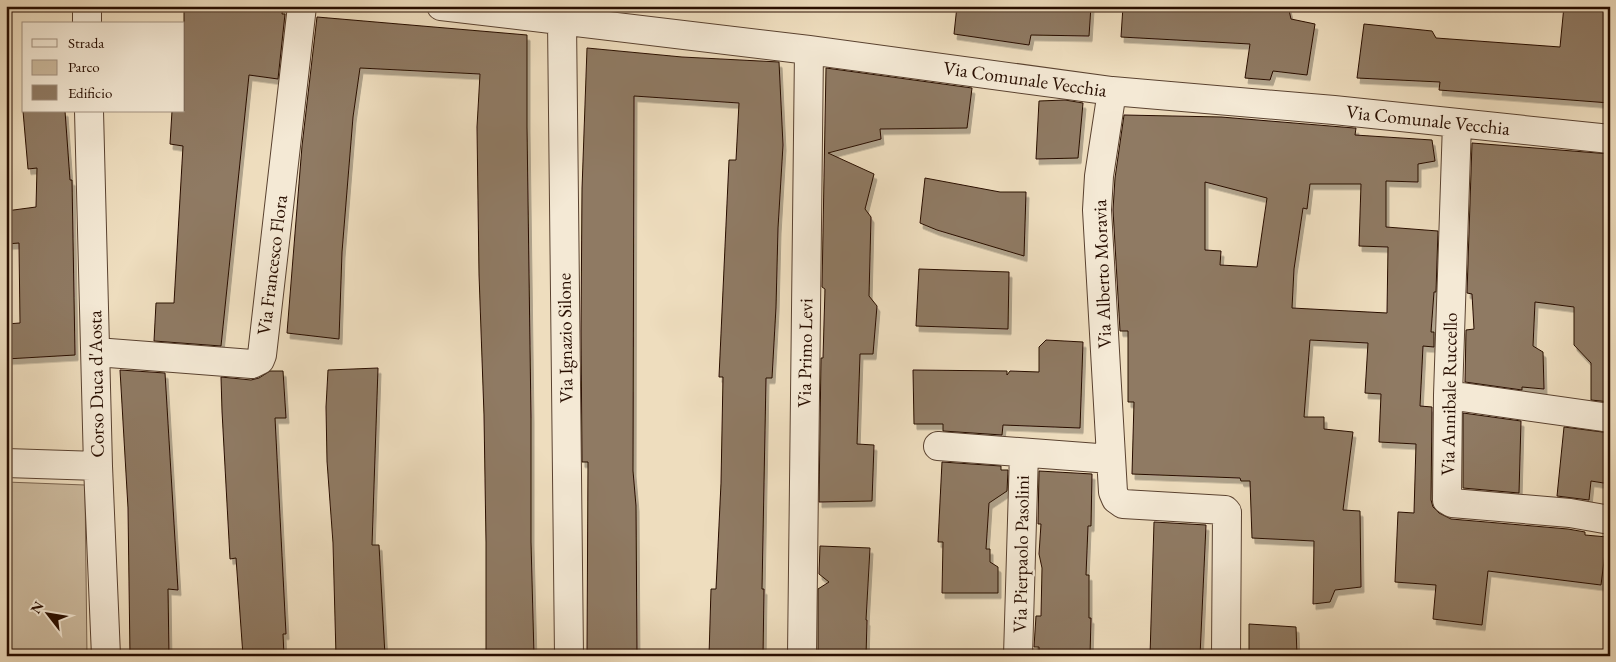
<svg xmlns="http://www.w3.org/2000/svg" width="1616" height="662" font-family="'EB Garamond',serif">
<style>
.green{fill:#ccba9e;stroke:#7a644f}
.building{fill:#8f7a63;stroke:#280e00;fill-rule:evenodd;filter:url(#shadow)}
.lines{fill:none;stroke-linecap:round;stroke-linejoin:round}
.minor-casing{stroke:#5a4230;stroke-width:30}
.minor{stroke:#f4e9d5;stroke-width:28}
.labels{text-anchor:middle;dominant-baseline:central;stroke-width:5;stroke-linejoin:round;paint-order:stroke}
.street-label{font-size:19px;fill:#280e00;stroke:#f4e9d5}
</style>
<defs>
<filter id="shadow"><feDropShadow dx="3" dy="5.5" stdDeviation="0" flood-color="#0004"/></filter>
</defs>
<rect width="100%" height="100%" fill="#eeddbe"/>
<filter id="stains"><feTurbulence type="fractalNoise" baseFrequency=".004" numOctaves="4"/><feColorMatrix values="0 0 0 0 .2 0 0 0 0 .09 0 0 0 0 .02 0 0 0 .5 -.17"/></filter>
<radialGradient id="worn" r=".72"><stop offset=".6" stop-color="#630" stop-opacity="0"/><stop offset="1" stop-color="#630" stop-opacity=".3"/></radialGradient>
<path class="green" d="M 6,482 L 85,485 L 87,656 L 6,656 Z"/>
<path class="building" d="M 184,6 L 283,6 L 282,14 L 285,14 L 278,79 L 249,75 L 221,346 L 154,341 L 156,303 L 174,303 L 183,146 L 170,144 L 172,111 L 184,111 Z
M 957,6 L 1091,6 L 1089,36 L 1031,35 L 1029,45 L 954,34 Z
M 1123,6 L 1288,6 L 1291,19 L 1315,24 L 1307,75 L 1273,71 L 1270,80 L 1245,78 L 1250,44 L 1121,37 Z
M 1564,6 L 1610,6 L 1610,103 L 1439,90 L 1440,82 L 1357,78 L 1364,24 L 1432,31 L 1436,38 L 1560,47 Z
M 317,17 L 527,35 L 527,127 L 531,418 L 531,542 L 534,656 L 486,656 L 486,542 L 484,415 L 479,274 L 477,127 L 480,74 L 360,68 L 353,117 L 342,252 L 339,339 L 287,333 L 302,146 Z
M 587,48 L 682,57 L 779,62 L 783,145 L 778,228 L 776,307 L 772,378 L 766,378 L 762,589 L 764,589 L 763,656 L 709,656 L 711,589 L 716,589 L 721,483 L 723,377 L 719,377 L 729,160 L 736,160 L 739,103 L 634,96 L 633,471 L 636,506 L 637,656 L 587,656 L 588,462 L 582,462 L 581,331 L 582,189 Z
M 826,68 L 972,88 L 967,128 L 880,129 L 881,139 L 828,153 L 874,174 L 865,209 L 871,217 L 869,296 L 877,306 L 873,354 L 860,354 L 857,444 L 874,445 L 872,501 L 819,502 L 821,358 L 823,358 L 825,289 L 822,287 Z
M 1065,100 L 1083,103 L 1078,158 L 1036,159 L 1039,101 Z
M 23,111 L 65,111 L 70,180 L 72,180 L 75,355 L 6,359 L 6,324 L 20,323 L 19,243 L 6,244 L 6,211 L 36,207 L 37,168 L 28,169 Z
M 1124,115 L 1221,117 L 1354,128 L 1356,128 L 1355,135 L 1432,140 L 1435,161 L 1418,164 L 1418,182 L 1386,181 L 1386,227 L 1438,231 L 1436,292 L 1434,292 L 1431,332 L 1434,332 L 1434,347 L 1423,346 L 1420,406 L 1432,407 L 1431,500 L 1433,507 L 1439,513 L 1451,519 L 1568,529 L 1585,532 L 1585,535 L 1607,537 L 1601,585 L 1488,571 L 1482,625 L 1433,619 L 1436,585 L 1395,582 L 1398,512 L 1414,513 L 1416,444 L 1379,442 L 1381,394 L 1365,393 L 1368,343 L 1310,340 L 1304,417 L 1324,417 L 1324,429 L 1353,432 L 1343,510 L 1360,511 L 1361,587 L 1335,590 L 1330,602 L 1313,604 L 1314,541 L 1252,538 L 1250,481 L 1241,481 L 1240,478 L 1132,474 L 1134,402 L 1128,402 L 1128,331 L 1120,331 L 1113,210 L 1115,178 ZM 1205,182 L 1267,198 L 1257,267 L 1220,265 L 1221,251 L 1205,250 ZM 1310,184 L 1361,184 L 1359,246 L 1388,247 L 1387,313 L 1292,308 L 1294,269 L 1303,208 L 1307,209 Z
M 1472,143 L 1610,154 L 1610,402 L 1591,400 L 1591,363 L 1574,345 L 1574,307 L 1535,302 L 1533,346 L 1543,352 L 1544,389 L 1522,387 L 1522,390 L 1465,382 L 1466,330 L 1474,329 L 1472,294 L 1467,293 Z
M 925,178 L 1000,192 L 1026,192 L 1024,256 L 937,230 L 920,223 Z
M 919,269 L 1009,272 L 1008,329 L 916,326 Z
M 1046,340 L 1083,342 L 1080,428 L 1003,425 L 1002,435 L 943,431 L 943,424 L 914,424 L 913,370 L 1007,371 L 1007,375 L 1010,371 L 1039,372 L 1039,347 Z
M 378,368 L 372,545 L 379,545 L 385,656 L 336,656 L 333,543 L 327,461 L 326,407 L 328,370 Z
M 120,370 L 165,373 L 178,590 L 168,589 L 169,656 L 130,656 L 128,508 Z
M 270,371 L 283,371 L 286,418 L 275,418 L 286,634 L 283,634 L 284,656 L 243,656 L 236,558 L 230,559 L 222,411 L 221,377 L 251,380 L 259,378 Z
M 1463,413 L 1521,421 L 1519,493 L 1463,488 Z
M 1564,427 L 1610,433 L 1610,484 L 1591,481 L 1589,500 L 1557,496 Z
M 942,462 L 1001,466 L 1001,470 L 1008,470 L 1007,491 L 989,503 L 986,549 L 990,549 L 990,562 L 998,567 L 998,593 L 942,593 L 943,542 L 938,542 Z
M 1039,471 L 1092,474 L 1091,526 L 1088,526 L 1086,575 L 1089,575 L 1089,618 L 1091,618 L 1090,656 L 1039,656 L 1039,647 L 1034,647 L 1036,616 L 1041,616 L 1042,568 L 1039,554 L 1041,524 L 1038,524 Z
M 1154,522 L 1206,525 L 1200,656 L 1150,656 Z
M 820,546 L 870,548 L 866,620 L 867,620 L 866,656 L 819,656 L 818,652 L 818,589 L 829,582 L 819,574 Z
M 1249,624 L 1296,627 L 1297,656 L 1249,656 Z"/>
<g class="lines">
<g class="minor-casing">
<path id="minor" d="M 87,6 L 87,24
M 441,6 L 809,50 L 1112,91 L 1334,110 L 1610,139
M 562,21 L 569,656
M 1112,91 L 1099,176 L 1097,210 L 1113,492 L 1116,499 L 1123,504 L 1225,510 L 1227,512 L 1226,656
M 89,111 L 98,466 L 106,656
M 1457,123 L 1448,395 L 1447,500 L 1452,503 L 1570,513 L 1610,520
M 96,352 L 252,364 L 260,360 L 262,355 L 302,6
M 1448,395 L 1610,418
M 938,446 L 1111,459
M 6,463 L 98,466
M 802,656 L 809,50
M 1018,656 L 1024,453"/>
</g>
<use href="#minor" class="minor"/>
</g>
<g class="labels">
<g class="street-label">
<text transform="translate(1025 79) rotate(8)">Via Comunale Vecchia</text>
<text transform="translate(1428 120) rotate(6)">Via Comunale Vecchia</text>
<text transform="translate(272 265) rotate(-83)">Via Francesco Flora</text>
<text transform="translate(1102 274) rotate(-92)">Via Alberto Moravia</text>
<text transform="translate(565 338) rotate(-91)">Via Ignazio Silone</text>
<text transform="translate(805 353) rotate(-89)">Via Primo Levi</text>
<text transform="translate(96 384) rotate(-91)">Corso Duca d'Aosta</text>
<text transform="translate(1449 394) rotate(-89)">Via Annibale Ruccello</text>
<text transform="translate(1021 554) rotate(-89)">Via Pierpaolo Pasolini</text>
</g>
</g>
<rect width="1616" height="662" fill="none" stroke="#eeddbe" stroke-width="25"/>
<rect x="8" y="8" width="1601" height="647" fill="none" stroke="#280e00" stroke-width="2.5"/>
<rect x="12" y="12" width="1591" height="637" fill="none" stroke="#280e00"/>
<rect x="22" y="22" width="162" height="90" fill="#f4e9d5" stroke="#a29180"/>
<rect x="32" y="39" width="25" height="8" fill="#f4e9d5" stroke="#a29180"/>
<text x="68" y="48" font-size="15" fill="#280e00">Strada</text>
<rect x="32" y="60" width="25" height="15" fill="#ccba9e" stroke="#a29180"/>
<text x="68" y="72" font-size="15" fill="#280e00">Parco</text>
<rect x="32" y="85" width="25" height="15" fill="#8f7a63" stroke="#a29180"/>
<text x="68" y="98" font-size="15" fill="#280e00">Edificio</text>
<g transform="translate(48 614) rotate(301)" stroke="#f4e9d5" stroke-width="4" paint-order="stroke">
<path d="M0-4L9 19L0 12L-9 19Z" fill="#280e00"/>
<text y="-8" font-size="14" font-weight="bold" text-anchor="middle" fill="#280e00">N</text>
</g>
<rect width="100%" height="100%" filter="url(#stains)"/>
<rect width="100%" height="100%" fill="url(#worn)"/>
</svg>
